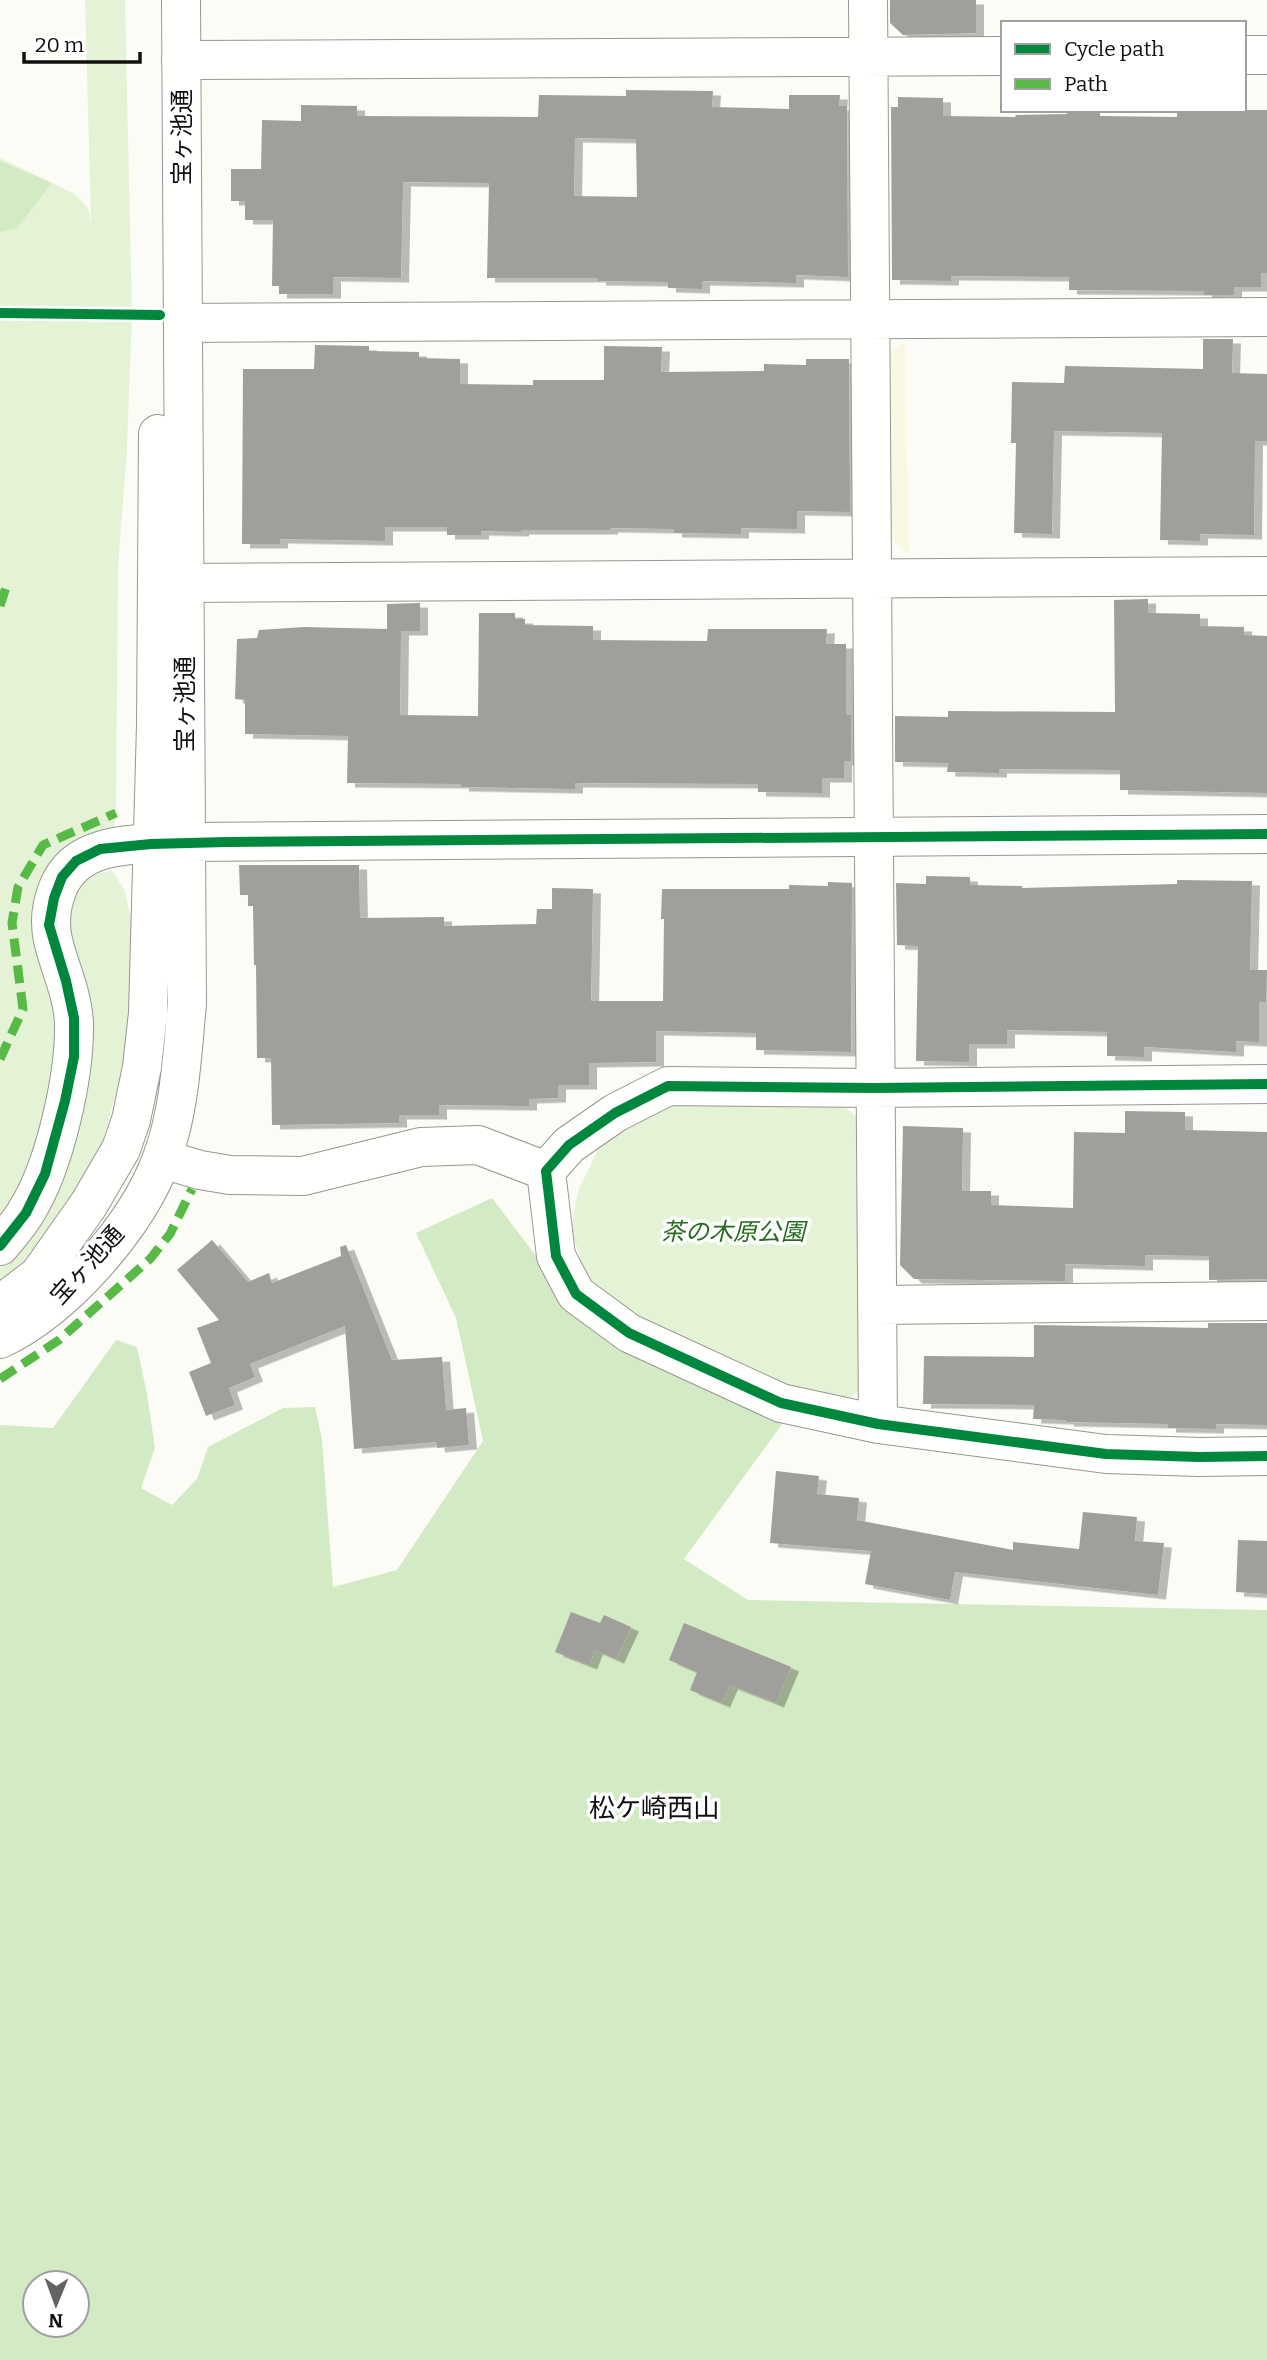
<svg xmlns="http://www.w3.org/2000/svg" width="1267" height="2360" font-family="Bitter,'Noto Sans JP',serif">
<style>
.farmland{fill:#f9f9e3}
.green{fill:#e4f3d6}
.forest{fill:#d3ebc4;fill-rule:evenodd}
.building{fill:#a09f9b;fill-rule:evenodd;filter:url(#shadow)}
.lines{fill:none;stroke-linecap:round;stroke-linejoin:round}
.minor-casing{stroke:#969694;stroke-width:40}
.tertiary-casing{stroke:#969694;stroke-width:40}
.minor{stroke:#fffffe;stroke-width:38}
.tertiary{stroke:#fffffe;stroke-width:38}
.quiet{stroke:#58b947;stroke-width:9;stroke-dasharray:18 9;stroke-linecap:butt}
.cycleway-casing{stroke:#fff;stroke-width:15}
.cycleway{stroke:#00873e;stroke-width:10}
.labels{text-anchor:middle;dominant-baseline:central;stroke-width:7;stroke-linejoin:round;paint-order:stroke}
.street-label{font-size:24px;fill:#101010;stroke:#fff}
.park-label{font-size:24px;font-style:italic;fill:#266b1d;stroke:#fff}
.neighbourhood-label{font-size:26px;fill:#101010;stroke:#fff}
</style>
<defs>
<filter id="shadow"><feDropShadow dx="8" dy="4.5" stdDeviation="0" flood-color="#0004"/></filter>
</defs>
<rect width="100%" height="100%" fill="#fcfcf7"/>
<path class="farmland" d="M 905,341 L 909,556 L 889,536 L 888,354 Z"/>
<path class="green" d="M 85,0 L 125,0 L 132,314 L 127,449 L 118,567 L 116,813 L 114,827 L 54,860 L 34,899 L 34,933 L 64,1036 L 55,1122 L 0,1233 L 0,158 L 75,194 L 88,208 L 91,222 Z
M 112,870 L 125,891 L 135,940 L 127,1052 L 102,1144 L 58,1224 L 21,1273 L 0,1286 L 0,1267 L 11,1257 L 54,1196 L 71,957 L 67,906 L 83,878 Z
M 833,1097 L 864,1123 L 868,1386 L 848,1399 L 745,1375 L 701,1361 L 588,1282 L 571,1229 L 578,1191 L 601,1144 L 633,1122 L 682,1102 Z"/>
<path class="forest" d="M 0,161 L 52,183 L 17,228 L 0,232 Z
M 492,1198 L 580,1314 L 655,1357 L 783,1423 L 684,1559 L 748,1600 L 1267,1610 L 1267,2360 L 0,2360 L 0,1425 L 53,1428 L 116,1340 L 137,1347 L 147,1394 L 155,1448 L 141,1488 L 172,1505 L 197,1479 L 208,1447 L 283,1408 L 315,1407 L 322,1439 L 333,1587 L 397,1570 L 483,1441 L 456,1318 L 416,1233 ZM 35,2283 L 77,2283 L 77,2325 L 35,2325 Z"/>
<path class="building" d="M 890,0 L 976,0 L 976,33 L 903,35 L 890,23 Z
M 626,90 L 713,91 L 712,107 L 789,109 L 789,95 L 840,95 L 839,106 L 847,106 L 848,277 L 796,275 L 796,283 L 702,281 L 702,289 L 668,288 L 668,282 L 598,281 L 598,278 L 487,278 L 489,183 L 403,182 L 401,278 L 333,277 L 333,294 L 279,294 L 279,286 L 272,286 L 273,220 L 245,220 L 245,201 L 231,201 L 231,169 L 261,169 L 262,120 L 301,121 L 301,105 L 357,106 L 357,116 L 538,117 L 539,95 L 626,96 ZM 575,138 L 636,139 L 637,197 L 574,196 Z
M 898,97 L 943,98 L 943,116 L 1015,117 L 1016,115 L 1067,114 L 1067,112 L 1100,112 L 1100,116 L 1177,117 L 1177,110 L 1267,110 L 1267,273 L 1261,273 L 1261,287 L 1234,287 L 1234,295 L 1204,295 L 1204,291 L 1069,290 L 1069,277 L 951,276 L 951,281 L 892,280 L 891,107 L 898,107 Z
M 1203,339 L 1233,339 L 1232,373 L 1267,374 L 1267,441 L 1255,441 L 1254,535 L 1200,534 L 1200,541 L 1160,540 L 1162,433 L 1054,431 L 1052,534 L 1014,533 L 1016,443 L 1011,443 L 1012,382 L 1064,383 L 1065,366 L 1203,369 Z
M 315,345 L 369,346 L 369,351 L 419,352 L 419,358 L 460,359 L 460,384 L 533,385 L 533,380 L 604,380 L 604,346 L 662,347 L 661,372 L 764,371 L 764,364 L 806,365 L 806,359 L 849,359 L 850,512 L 797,511 L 797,529 L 741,528 L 741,534 L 674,533 L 674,529 L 610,528 L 610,530 L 521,530 L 521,532 L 481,531 L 481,535 L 447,535 L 447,527 L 385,527 L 385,541 L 280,539 L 280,544 L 242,544 L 243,369 L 314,369 Z
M 1148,599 L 1148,613 L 1200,614 L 1200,626 L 1244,627 L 1244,635 L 1267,636 L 1267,793 L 1120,790 L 1120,770 L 999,769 L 999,773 L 947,772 L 948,763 L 895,762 L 895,716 L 948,717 L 948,711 L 1115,712 L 1114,600 Z
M 420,603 L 420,631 L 401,631 L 400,715 L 478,716 L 479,613 L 515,613 L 515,619 L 525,619 L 525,625 L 593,626 L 593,640 L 707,641 L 708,629 L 827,629 L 826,644 L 846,644 L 846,715 L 851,715 L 851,761 L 844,761 L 844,778 L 822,778 L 822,793 L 758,792 L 758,784 L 575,783 L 575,789 L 461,787 L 461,784 L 347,783 L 348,736 L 245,734 L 245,700 L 235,699 L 237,639 L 257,638 L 259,630 L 304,627 L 387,629 L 387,604 Z
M 239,865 L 359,865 L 360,918 L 444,917 L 444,926 L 536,924 L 537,909 L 552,909 L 552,888 L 593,889 L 591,1001 L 663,1001 L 664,919 L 661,919 L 662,889 L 789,889 L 789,885 L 828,886 L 828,882 L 852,883 L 851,1052 L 756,1050 L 756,1033 L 656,1031 L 656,1062 L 589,1063 L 589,1085 L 558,1085 L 558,1098 L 529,1099 L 529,1106 L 439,1105 L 439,1115 L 399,1115 L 399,1123 L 272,1125 L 271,1058 L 257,1058 L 256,965 L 254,965 L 253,906 L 248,906 L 248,895 L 240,895 Z
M 926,876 L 970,877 L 970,885 L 1022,886 L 1022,888 L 1177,884 L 1177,880 L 1252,881 L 1250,970 L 1267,970 L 1266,1002 L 1259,1002 L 1259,1042 L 1236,1041 L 1236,1052 L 1144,1047 L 1144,1057 L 1107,1056 L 1107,1032 L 1007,1030 L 1007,1044 L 969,1044 L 969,1062 L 916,1061 L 918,946 L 897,945 L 896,883 L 926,884 Z
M 1125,1111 L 1185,1112 L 1185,1130 L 1267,1132 L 1267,1279 L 1209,1280 L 1209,1256 L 1145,1255 L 1145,1266 L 1065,1264 L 1065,1281 L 914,1279 L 900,1265 L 903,1126 L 963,1128 L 962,1191 L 991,1191 L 991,1205 L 1073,1208 L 1074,1132 L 1125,1133 Z
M 212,1240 L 248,1282 L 269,1273 L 272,1283 L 341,1256 L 340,1247 L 346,1245 L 392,1360 L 442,1357 L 446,1410 L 466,1408 L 469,1445 L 437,1448 L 436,1442 L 354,1449 L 345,1326 L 250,1364 L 255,1377 L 229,1388 L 235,1405 L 206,1416 L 189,1372 L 211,1363 L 197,1328 L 219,1320 L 177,1270 Z
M 1208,1323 L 1267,1323 L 1267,1425 L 1216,1424 L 1216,1429 L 1168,1428 L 1168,1424 L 1066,1422 L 1066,1420 L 1033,1419 L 1034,1405 L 923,1404 L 924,1356 L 1034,1357 L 1034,1325 L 1208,1328 Z
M 776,1471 L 819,1476 L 817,1494 L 859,1498 L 857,1520 L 1013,1550 L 1013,1542 L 1079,1549 L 1083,1512 L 1137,1517 L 1135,1541 L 1164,1543 L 1158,1595 L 955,1572 L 950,1600 L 865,1584 L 871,1551 L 770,1543 Z
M 1238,1540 L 1267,1541 L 1267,1594 L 1236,1592 Z
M 571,1612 L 600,1623 L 604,1615 L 631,1627 L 616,1659 L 595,1650 L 589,1665 L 555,1652 Z
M 684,1623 L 791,1667 L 776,1703 L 730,1685 L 722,1703 L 690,1690 L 697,1672 L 669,1660 Z"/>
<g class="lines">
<g class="minor-casing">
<path id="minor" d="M 868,0 L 878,1424
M 1244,55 L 1267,55
M 181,60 L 1003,56
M 183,323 L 1267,317
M 185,583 L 1267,576
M 1267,1084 L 875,1088 L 668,1086 L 615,1113 L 569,1145 L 546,1171 L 556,1256 L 576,1294 L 629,1333 L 781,1403 L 878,1424 L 1106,1454 L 1199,1457 L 1267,1456
M 162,1159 L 200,1170 L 230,1175 L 303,1176 L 421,1147 L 478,1145 L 546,1171
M 0,1246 C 9,1235 19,1224 26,1212 C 55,1166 75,1076 74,1023 C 73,994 59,967 53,940 C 49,922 51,905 58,888 C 77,839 140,845 184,842
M 877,1305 L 1267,1301"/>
</g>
<g class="tertiary-casing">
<path id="tertiary" d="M 186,842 L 1267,834
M 0,1305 L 39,1275 L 89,1204 L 121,1149 L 131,1120 L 142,1067 L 148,1013 L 156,725 L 158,434
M 0,1339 C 65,1308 137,1226 162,1158 C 180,1110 182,1055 187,1004 L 181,0"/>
</g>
<use href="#minor" class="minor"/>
<use href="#tertiary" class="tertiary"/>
<path class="quiet" d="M 0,606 L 7,584
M 0,1059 L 23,1009 L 12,923 L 18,887 L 43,845 L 116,813
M 0,1379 L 59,1340 L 150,1259 L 170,1234 L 192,1189"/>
<g class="cycleway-casing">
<path id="cycleway" d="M 0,313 L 160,315
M 1267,1084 L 875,1088 L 668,1086 L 615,1113 L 569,1145 L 546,1171 L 556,1256 L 576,1294 L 629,1333 L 781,1403 L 878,1424 L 1106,1454 L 1199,1457 L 1267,1456
M 0,1246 L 26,1213 L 45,1174 L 65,1101 L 74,1057 L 74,1018 L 66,981 L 49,925 L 54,898 L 62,877 L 76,861 L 100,849 L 151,844 L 227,842 L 1267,834"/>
</g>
<use href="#cycleway" class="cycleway"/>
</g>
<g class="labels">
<g class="street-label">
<text transform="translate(182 137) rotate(-90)">宝ヶ池通</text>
<text transform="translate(185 704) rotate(-90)">宝ヶ池通</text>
<text transform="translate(87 1265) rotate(-48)">宝ヶ池通</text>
</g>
<g class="park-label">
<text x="733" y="1232">茶の木原公園</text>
</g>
<g class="neighbourhood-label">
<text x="654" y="1808">松ケ崎西山</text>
</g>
</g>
<rect x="1001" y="21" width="245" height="91" fill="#ffffff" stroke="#9f9f9f" stroke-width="2"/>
<rect x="1015" y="44" width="35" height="10" fill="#00873e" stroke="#9f9f9f" stroke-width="2"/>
<text x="1064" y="56" font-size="21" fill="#101010">Cycle path</text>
<rect x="1015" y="79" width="35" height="10" fill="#58b947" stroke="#9f9f9f" stroke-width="2"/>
<text x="1064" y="91" font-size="21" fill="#101010">Path</text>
<g transform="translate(56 2304) rotate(181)"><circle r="33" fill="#ffffff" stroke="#9f9f9f" stroke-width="2"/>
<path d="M0-5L12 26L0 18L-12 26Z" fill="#636361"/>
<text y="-10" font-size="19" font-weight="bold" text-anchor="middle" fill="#101010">N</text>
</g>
<path d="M24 52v10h116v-10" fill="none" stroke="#101010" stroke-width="3.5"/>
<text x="35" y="52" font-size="21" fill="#101010" stroke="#ffffff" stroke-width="5" paint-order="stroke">20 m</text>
</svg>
